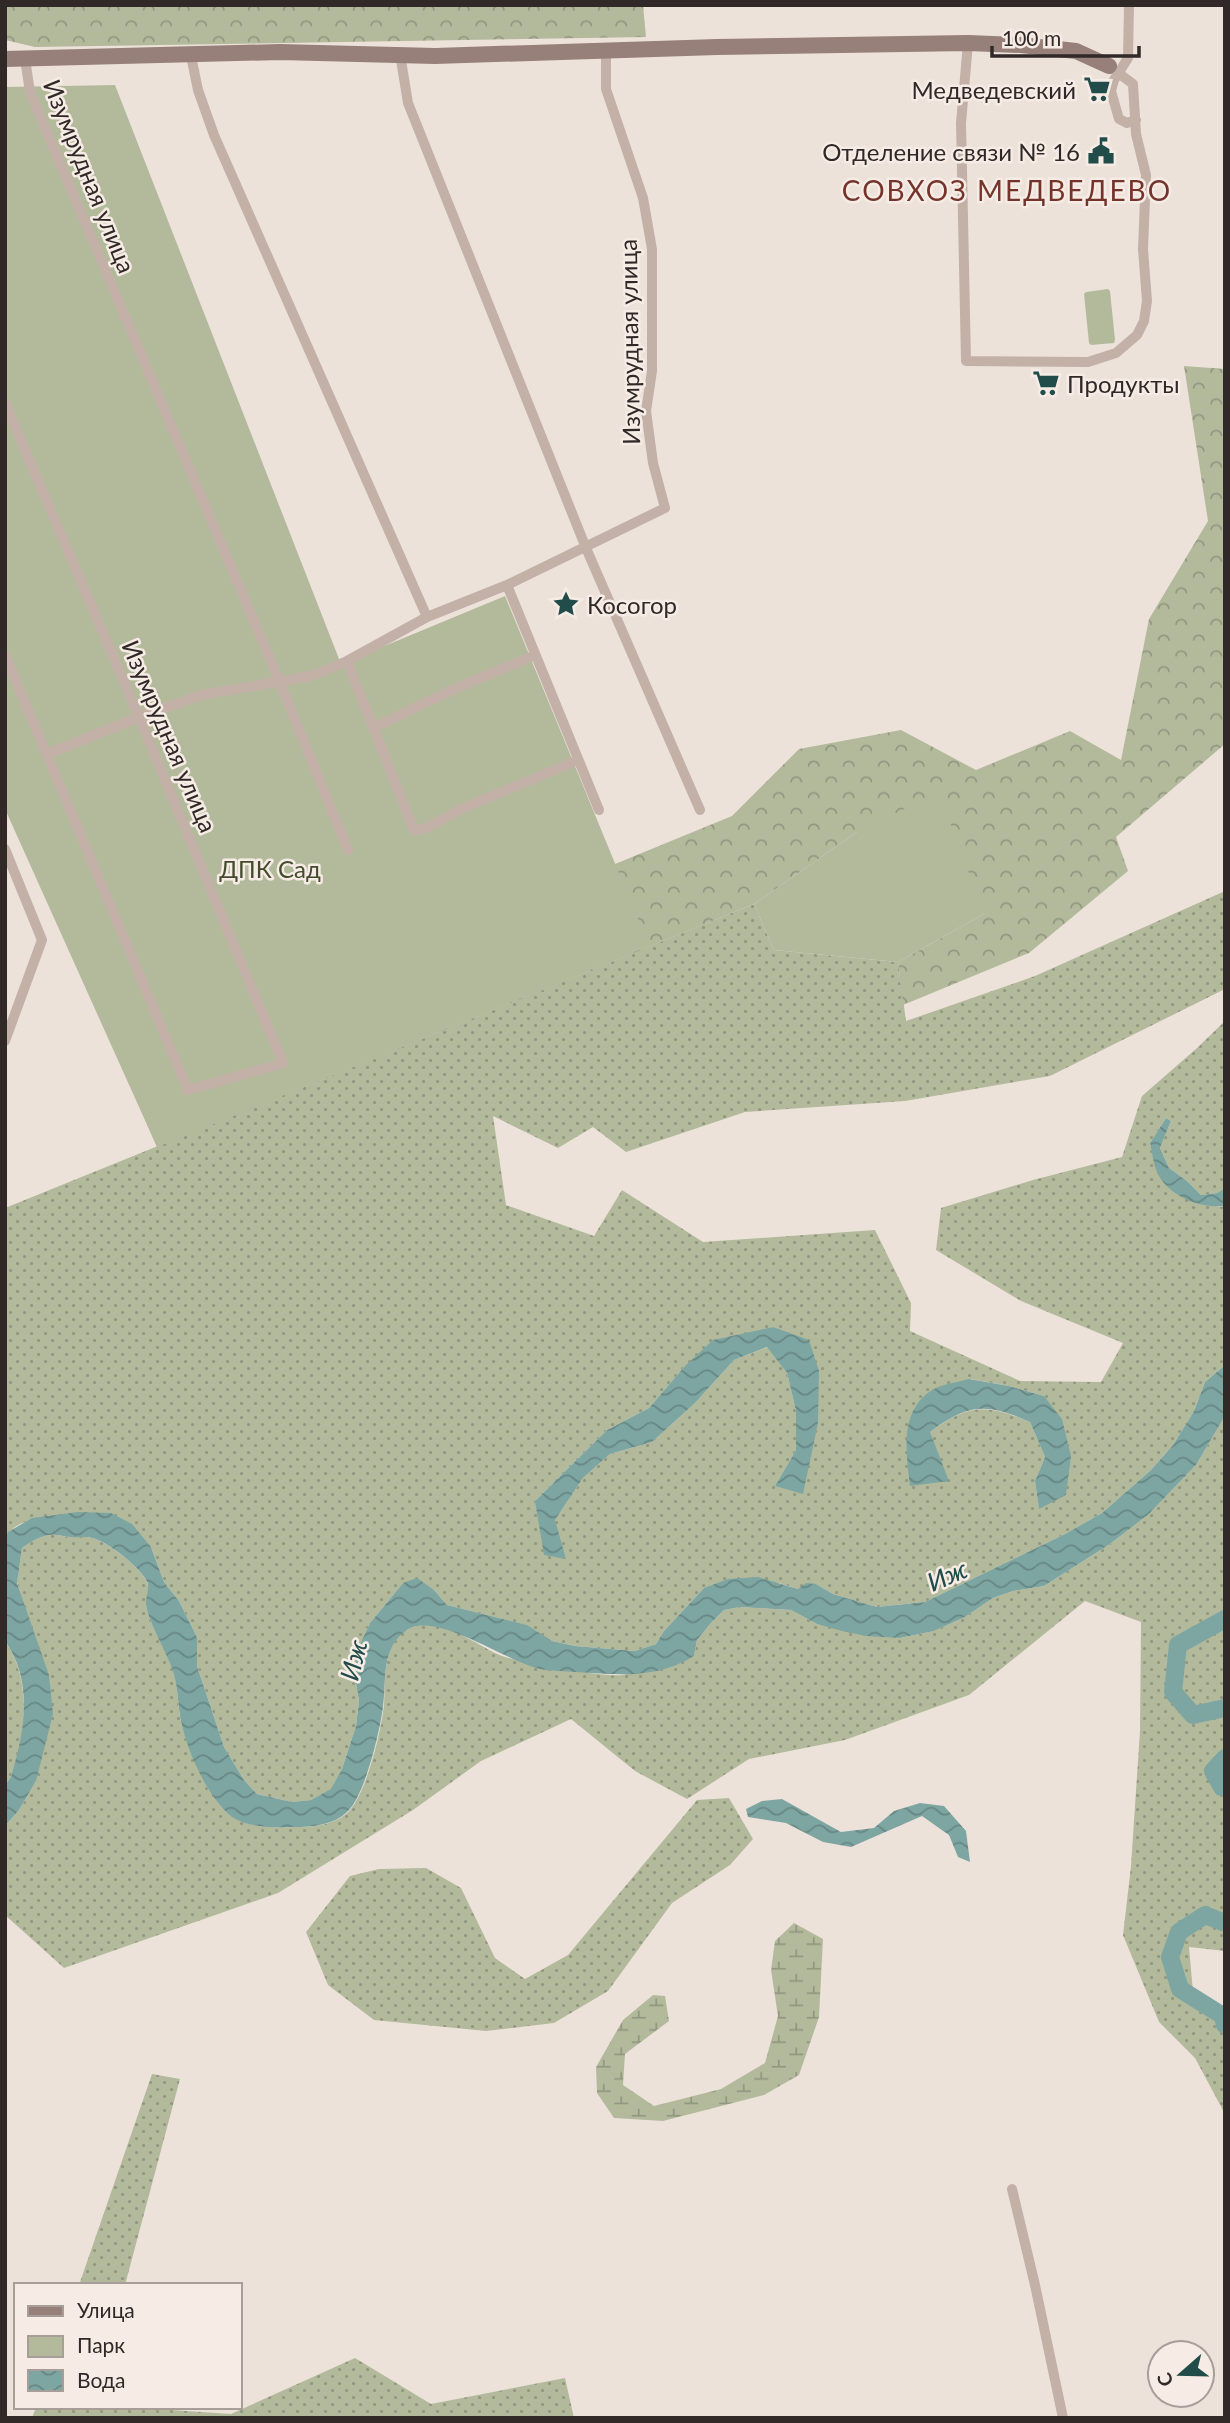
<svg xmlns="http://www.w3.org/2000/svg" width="1230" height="2423" font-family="Lato,sans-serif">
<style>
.grass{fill:url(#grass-dots);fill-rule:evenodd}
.forest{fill:url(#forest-crowns)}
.wetland{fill:url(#wetland-marsh)}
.green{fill:#b3ba9c}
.water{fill:url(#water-waves)}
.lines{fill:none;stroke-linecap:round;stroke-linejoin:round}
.river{stroke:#7da6a2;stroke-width:18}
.street{stroke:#c3b1a8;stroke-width:10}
.secondary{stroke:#968079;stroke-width:16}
.labels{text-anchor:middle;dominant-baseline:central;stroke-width:5;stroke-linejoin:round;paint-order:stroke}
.poi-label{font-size:24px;fill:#312927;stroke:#f6ece5;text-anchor:end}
.street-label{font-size:24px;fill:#312927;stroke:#f6ece5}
.park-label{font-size:24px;fill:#444c2e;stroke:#f6ece5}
.water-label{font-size:26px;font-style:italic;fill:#224c4a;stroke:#f6ece5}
.quarter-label{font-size:28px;letter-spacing:2px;fill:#74342b;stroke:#f6ece5}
</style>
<defs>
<pattern id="grass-dots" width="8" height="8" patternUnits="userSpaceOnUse" patternTransform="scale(1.75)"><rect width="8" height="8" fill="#b3ba9c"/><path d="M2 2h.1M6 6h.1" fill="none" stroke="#92977f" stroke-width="1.8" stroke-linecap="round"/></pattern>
<pattern id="forest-crowns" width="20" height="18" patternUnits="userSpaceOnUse" patternTransform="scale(1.75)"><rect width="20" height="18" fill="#b3ba9c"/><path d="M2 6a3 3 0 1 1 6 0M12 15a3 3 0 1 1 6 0" fill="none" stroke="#92977f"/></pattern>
<pattern id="wetland-marsh" width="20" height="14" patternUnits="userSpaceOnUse" patternTransform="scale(1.75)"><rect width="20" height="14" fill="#b3ba9c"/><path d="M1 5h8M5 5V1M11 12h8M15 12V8" fill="none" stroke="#92977f"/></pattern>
<pattern id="water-waves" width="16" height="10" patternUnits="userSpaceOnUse" patternTransform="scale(1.75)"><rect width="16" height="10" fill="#7da6a2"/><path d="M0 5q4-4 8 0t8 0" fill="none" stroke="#678784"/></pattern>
</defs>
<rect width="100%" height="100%" fill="#ede2da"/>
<path class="grass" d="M 1225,891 L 1225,989 L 1050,1076 L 905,1101 L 745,1112 L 626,1152 L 593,1127 L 558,1148 L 493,1116 L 506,1205 L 594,1236 L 622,1190 L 703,1242 L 875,1230 L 911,1303 L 910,1331 L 1020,1381 L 1101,1382 L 1123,1343 L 1021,1301 L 936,1250 L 941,1208 L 1033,1180 L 1122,1157 L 1142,1096 L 1197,1048 L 1225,1021 L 1225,1188 L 1217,1193 L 1201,1195 L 1187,1181 L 1169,1168 L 1160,1148 L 1171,1121 L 1166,1118 L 1150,1143 L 1157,1172 L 1218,1207 L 1225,1206 L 1225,1365 L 1205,1382 L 1194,1411 L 1173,1445 L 1151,1470 L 1102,1513 L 1065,1534 L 925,1602 L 877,1607 L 833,1594 L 816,1584 L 798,1589 L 779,1583 L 704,1588 L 664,1631 L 656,1644 L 635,1651 L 575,1646 L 552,1641 L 526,1625 L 447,1605 L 434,1590 L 403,1583 L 370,1623 L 359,1646 L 354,1671 L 359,1701 L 356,1726 L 342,1769 L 331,1790 L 311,1800 L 292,1802 L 257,1794 L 244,1780 L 224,1747 L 197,1666 L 197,1637 L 179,1601 L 164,1582 L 151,1547 L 48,1517 C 33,1518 14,1523 5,1537 L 5,1208 L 754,904 L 774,950 L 898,962 L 906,1021 L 1035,976 ZM 773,1327 L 818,1423 L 775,1486 L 796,1450 L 796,1411 L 787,1373 L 768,1347 L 734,1360 L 695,1403 L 652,1442 L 610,1454 L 583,1478 L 555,1520 L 535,1501 L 607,1430 L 649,1408 L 684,1367 ZM 970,1379 L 1009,1386 L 1044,1396 L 1066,1495 L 1039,1508 L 1035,1481 L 1045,1457 L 1030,1422 C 987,1404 969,1403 930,1432 Z
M 1225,1416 L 1225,1951 L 1189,1947 L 1193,1992 L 1225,2011 L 1225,2114 L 1195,2058 L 1159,2022 L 1123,1935 L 1131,1866 L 1140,1731 L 1141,1622 L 1085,1601 L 969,1695 L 845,1740 L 749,1759 L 687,1799 L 635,1771 L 571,1719 L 481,1761 L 413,1810 L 278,1893 L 64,1968 L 5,1915 L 5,1826 L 19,1810 L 36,1781 L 27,1615 L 17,1582 L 22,1548 C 30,1542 45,1533 56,1535 C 61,1535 65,1537 71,1537 C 78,1537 86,1536 92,1538 C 107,1541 144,1570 148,1585 C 150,1591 145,1599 146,1606 C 149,1623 166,1651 173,1669 C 179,1688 177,1708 182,1726 C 190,1753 209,1802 233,1817 C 251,1828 276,1828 295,1827 C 313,1827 337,1825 350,1810 C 367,1790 381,1732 384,1705 C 386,1679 381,1644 409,1629 C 438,1613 477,1646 502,1656 C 519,1662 606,1678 622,1675 C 646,1671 670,1662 694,1656 L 697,1640 L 711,1623 L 724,1610 L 740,1607 L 791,1610 L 817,1624 L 900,1638 L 934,1631 L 965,1617 L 993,1598 L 1013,1591 L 1044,1586 L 1110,1544 L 1149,1514 L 1196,1465 Z
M 5,1641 C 29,1675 27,1723 16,1761 C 13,1770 11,1779 5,1786 Z
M 729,1798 L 753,1839 L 730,1865 L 672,1903 L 608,1991 L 554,2023 L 486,2031 L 374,2020 L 328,1985 L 306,1932 L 350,1876 L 379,1869 L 426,1868 L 461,1888 L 495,1958 L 525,1979 L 568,1955 L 697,1800 Z
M 152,2074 L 180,2079 L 125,2285 L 79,2285 Z
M 355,2358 L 431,2404 L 565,2378 L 574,2418 L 32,2418 L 36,2407 L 127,2407 L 231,2414 Z"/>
<path class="forest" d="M 5,5 L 643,5 L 646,37 L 35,47 L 5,40 Z
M 1184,366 L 1225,369 L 1225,744 L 1116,837 L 1128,871 L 1029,953 L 903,1005 L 898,962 L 984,914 L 857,832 L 754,904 L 157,1147 L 147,1124 L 313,1055 L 593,873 L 732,816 L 799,749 L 901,730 L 976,770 L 1070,731 L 1121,760 L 1149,619 L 1208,521 Z"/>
<path class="wetland" d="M 794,1923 L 823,1939 L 819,2017 L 799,2075 L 764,2095 L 663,2121 L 614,2118 L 597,2093 L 596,2067 L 623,2020 L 653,1995 L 665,1996 L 669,2021 L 625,2054 L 623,2085 L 654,2106 L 721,2089 L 765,2063 L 778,2016 L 771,1970 L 775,1941 Z"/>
<path class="green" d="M 115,85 L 341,664 L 505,596 L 649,946 L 157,1147 L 5,809 L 5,87 Z
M 1108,289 L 1110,291 L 1115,340 L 1114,343 L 1091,345 L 1089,343 L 1084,294 L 1086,292 Z
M 939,792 L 984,914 L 898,962 L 774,950 L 754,904 L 857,832 Z"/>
<path class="water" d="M 1166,1118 L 1171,1121 L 1160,1148 L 1169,1168 L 1187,1181 L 1201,1195 L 1217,1193 L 1225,1188 L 1225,1206 C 1199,1209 1166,1195 1156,1170 C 1153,1161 1152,1152 1150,1143 Z
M 773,1327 L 809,1340 L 819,1371 L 818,1423 L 803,1494 L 775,1486 L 796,1450 L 796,1411 L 787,1373 L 767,1347 L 734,1360 L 695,1403 L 652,1442 L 610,1454 L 583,1478 L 555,1520 L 566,1559 L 544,1555 L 535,1501 L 607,1430 L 649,1408 L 684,1367 L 713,1340 Z
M 1225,1365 L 1225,1416 L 1196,1465 L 1149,1514 L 1110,1544 L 1044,1586 L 1013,1591 L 993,1598 L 965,1617 L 934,1631 L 900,1638 L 866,1636 L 842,1631 L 817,1624 L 791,1610 L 740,1607 L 724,1610 L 711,1623 L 697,1640 L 694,1656 C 657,1679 618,1675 576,1672 C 565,1671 551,1671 540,1669 C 507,1662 435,1610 407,1630 C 380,1649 387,1679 383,1707 C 380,1731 365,1795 348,1811 C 335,1825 312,1827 294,1827 C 275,1828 249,1828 232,1817 C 208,1799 189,1754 182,1726 C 177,1707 179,1687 172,1668 C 166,1652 148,1621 146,1605 C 145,1599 149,1591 148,1584 C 143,1569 107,1541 92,1538 C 86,1536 78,1538 71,1537 C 65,1537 61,1535 56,1535 C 45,1533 30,1542 22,1548 L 17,1583 L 49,1675 L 53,1714 L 36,1781 L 19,1810 L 5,1826 C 5,1814 2,1798 5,1787 C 7,1782 11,1778 12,1773 C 25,1730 33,1680 5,1641 L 5,1537 L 8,1532 L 32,1518 L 78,1512 L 111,1513 L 132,1524 L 151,1547 L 164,1582 L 179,1601 L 197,1637 L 197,1666 L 224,1747 L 244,1780 L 257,1794 L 292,1802 L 311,1800 L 331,1789 L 342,1769 L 356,1726 L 359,1701 L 354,1671 L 359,1646 L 370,1623 L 403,1583 L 417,1578 L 434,1590 L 447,1605 L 527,1625 L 552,1641 L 575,1646 L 635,1651 L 656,1644 L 664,1631 L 704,1588 L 728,1579 L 758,1577 L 798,1589 L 806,1583 L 816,1584 L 833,1594 L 877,1607 L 925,1602 L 1065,1534 L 1102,1513 L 1151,1470 L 1173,1445 L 1194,1411 L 1205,1382 Z
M 969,1379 L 1009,1386 L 1044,1396 L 1062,1419 L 1071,1456 L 1066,1495 L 1039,1509 L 1035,1481 L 1045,1457 L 1030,1422 C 987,1403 969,1403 930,1432 L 949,1481 L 910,1486 C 906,1452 899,1411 932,1390 C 942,1384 958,1382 969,1379 Z
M 782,1799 L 841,1832 L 874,1828 L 894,1811 L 920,1803 L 944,1806 L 966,1831 L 970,1862 L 958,1857 L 949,1835 L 922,1816 L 851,1847 L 823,1842 L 786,1823 L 748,1817 L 746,1809 L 762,1801 Z"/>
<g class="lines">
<path class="river" d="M 1225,1619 L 1178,1645 L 1173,1692 L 1193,1715 L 1225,1708
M 1225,1758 L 1213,1771 L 1222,1787 L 1225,1787
M 1225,1923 L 1205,1915 L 1179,1932 L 1170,1957 L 1180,1989 L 1223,2016 L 1225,2025"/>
<path class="street" d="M 1129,5 L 1128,58 L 1114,80 L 1111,91 L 1119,119 L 1127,123 L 1136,120
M 968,43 L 961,123 L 966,361 L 1088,362 L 1116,353 L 1137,335 L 1144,321 L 1147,301 L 1143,249 L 1146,175 L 1136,134 L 1133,84 L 1109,66
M 400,54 L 408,103 L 586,548 L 700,810
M 191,56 L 198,90 L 214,135 L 427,617 L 507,585 L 665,508 L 653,463 L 646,411 L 652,371 L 652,249 L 643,198 L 606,89 L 606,50
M 25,59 L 30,92 L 279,680 L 348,850
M 5,403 L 139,717 L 283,1063 L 188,1090 L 5,655
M 507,585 L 599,810
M 347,661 L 414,830 L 427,828 L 461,809 L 578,760
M 375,727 L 454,689 L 535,655
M 47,754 L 139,717 L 201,695 L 311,676 L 347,661 L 427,617
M 5,849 L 42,940 L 5,1041
M 1012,2189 L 1035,2285 L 1063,2418"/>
<path class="secondary" d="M 5,59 L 280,52 L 435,56 L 717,47 L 968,43 L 1021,45 L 1076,51 L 1109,66"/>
</g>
<defs>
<g id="supermarket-bare" transform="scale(2.1)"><path d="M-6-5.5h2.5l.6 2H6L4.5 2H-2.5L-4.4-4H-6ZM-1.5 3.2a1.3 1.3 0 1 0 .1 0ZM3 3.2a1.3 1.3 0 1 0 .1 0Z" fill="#224c4a" stroke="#f6ece5" stroke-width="2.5" paint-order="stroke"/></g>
<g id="civic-bare" transform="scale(2.1)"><path d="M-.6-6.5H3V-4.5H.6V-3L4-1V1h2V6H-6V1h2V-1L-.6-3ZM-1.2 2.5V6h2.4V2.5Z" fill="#224c4a" stroke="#f6ece5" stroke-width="2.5" paint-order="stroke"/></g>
<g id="sight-bare" transform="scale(2.1)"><path d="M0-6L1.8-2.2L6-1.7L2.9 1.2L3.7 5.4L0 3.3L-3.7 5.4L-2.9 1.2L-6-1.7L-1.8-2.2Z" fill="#224c4a" stroke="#f6ece5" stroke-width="2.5" paint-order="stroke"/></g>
</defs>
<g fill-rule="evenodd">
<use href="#supermarket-bare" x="1097" y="89"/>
<use href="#civic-bare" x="1101" y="151"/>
<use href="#supermarket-bare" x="1046" y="383"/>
<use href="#sight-bare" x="566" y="604"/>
</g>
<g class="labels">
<g class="poi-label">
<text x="1076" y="89">Медведевский</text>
<text x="1080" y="151">Отделение связи № 16</text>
<text x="1067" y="383" text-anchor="start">Продукты</text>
<text x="587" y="604" text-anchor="start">Косогор</text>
</g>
<g class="street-label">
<text transform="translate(90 176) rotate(68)">Изумрудная улица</text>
<text transform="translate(629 342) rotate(-91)">Изумрудная улица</text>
<text transform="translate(170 736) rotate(67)">Изумрудная улица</text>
</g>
<g class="park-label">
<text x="270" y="868">ДПК Сад</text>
</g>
<g class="water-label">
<text transform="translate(947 1575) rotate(-23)">Иж</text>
<text transform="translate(353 1660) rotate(-76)">Иж</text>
</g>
<g class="quarter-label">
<text x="1007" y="190">СОВХОЗ МЕДВЕДЕВО</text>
</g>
</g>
<rect width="1230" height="2423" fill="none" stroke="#312927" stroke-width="14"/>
<rect x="14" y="2283" width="228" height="126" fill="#f6ece5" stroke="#a79e99" stroke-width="2"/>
<rect x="28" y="2306" width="35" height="10" fill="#968079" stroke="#a79e99" stroke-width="2"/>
<text x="77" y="2318" font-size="21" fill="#312927">Улица</text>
<rect x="28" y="2336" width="35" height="21" fill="#b3ba9c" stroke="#a79e99" stroke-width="2"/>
<text x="77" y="2353" font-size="21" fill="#312927">Парк</text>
<rect x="28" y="2370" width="35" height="21" fill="url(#water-waves)" stroke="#a79e99" stroke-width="2"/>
<text x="77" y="2388" font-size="21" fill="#312927">Вода</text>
<g transform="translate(1181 2374) rotate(250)"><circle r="33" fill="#f6ece5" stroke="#a79e99" stroke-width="2"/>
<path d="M0-5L12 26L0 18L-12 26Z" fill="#224c4a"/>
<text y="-10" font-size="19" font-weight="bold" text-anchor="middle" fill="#312927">С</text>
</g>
<path d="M992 46v10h147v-10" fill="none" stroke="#312927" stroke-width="3.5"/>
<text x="1002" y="46" font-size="21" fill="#312927" stroke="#f6ece5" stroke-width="5" paint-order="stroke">100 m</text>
</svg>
